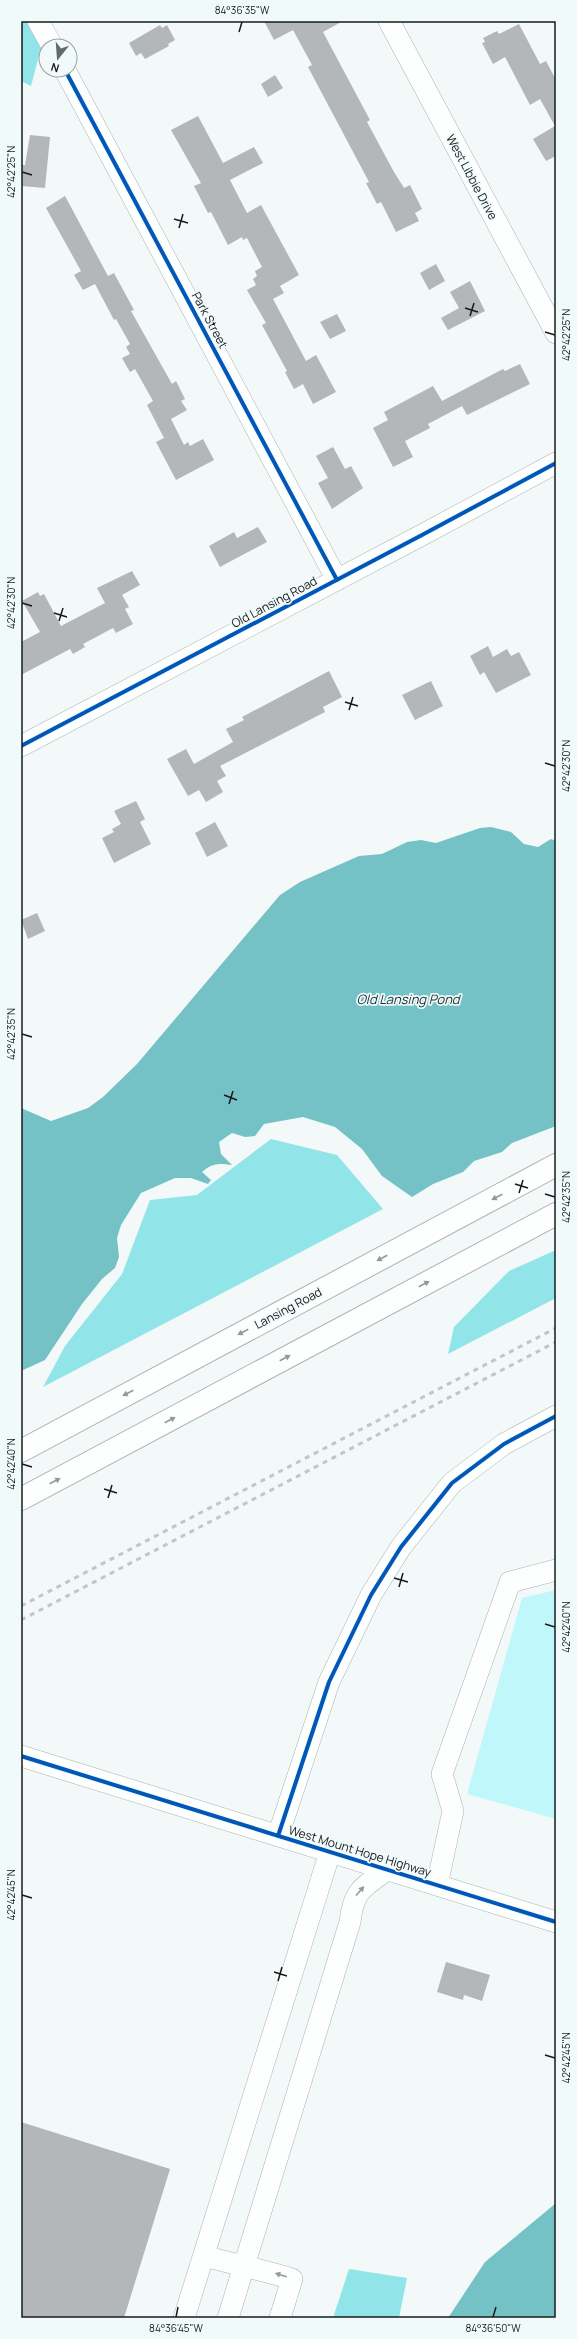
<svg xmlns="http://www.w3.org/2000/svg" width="577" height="2339" font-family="Manrope,sans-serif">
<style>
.green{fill:#c0f7fb}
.forest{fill:#91e5e9}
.water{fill:#74c2c6}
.building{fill:#b3b7b7}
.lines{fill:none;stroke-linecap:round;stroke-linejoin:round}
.minor-casing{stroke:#aeb2b2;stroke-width:22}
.major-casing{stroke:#aeb2b2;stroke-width:24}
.minor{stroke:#fdfefe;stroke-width:21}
.major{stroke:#fdfefe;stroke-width:22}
.rail{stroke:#c4c5c5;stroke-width:3;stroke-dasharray:5 5;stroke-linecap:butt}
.cycleway-casing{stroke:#f1fafa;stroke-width:6}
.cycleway{stroke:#0057b8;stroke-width:4}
.oneway{fill:#969898}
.ticks{fill:none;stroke:#181b1b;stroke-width:1.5}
.labels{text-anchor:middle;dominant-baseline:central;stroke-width:3.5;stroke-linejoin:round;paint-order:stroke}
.street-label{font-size:12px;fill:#181b1b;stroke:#f1fafa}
.water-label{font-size:13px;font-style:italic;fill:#173031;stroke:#f1fafa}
.neatline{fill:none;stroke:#181b1b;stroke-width:1.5}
.ticks-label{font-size:10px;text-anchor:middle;fill:#181b1b}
</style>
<rect width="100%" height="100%" fill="#f3f8f8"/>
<path class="green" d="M 556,1590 L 556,1819 L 467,1794 L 522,1598 Z"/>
<path class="forest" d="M 21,21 L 48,21 L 31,86 L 21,81 Z
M 271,1139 L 337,1155 L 383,1209 L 43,1387 L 65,1346 L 122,1274 L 150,1200 L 197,1195 Z
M 556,1250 L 556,1298 L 448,1354 L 454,1327 L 509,1271 Z
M 349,2269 L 407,2278 L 399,2318 L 333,2318 Z"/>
<path class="water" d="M 491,827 L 511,832 L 524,844 L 538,847 L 551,839 L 556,841 L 556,1126 L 512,1143 L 502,1152 L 474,1161 L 463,1172 L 433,1184 L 412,1197 L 382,1176 L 362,1149 L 335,1127 L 303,1117 L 264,1124 L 255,1136 L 245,1137 L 232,1133 L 219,1142 L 221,1154 L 232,1165 C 219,1163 212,1163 202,1172 L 211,1180 L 208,1184 L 191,1178 L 175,1178 L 141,1193 L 121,1225 L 117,1238 L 119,1257 L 115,1268 L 102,1279 L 82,1304 L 45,1360 L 21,1371 L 21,1108 L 51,1121 L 88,1108 L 103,1097 L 137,1064 L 280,895 L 300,882 L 359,856 L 382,854 L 407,842 L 421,840 L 436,843 L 480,828 Z
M 556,2203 L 556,2318 L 448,2318 L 485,2262 Z"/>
<path class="building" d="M 264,21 L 343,21 L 323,32 L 370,120 L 367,122 L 394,172 L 404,188 L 410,185 L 422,209 L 415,213 L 419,221 L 396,232 L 381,202 L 377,204 L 366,183 L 369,182 L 308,67 L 312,65 L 293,30 L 274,40 Z
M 519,24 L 540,64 L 546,61 L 556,80 L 556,156 L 546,161 L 533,139 L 555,126 L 540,99 L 530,105 L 505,57 L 493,64 L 482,43 L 485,42 L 483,38 L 497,31 L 499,34 Z
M 160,25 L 162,28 L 167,25 L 175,40 L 168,44 L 169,46 L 145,59 L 141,53 L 136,56 L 129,43 Z
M 275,75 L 283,88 L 268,97 L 261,84 Z
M 198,116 L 223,163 L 254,147 L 263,163 L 230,180 L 247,213 L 261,205 L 299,275 L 280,286 L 284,293 L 273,299 L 306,361 L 316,355 L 336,392 L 313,404 L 303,384 L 294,389 L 285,372 L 287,371 L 262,325 L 266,323 L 247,290 L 256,285 L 253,279 L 257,276 L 255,271 L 262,267 L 247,238 L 243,240 L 242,237 L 228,245 L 211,212 L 208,213 L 194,186 L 201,183 L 171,130 Z
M 30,135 L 50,137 L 45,188 L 21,186 L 21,165 L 25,165 Z
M 65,196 L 108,276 L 114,273 L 134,310 L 131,311 L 172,384 L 176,381 L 185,399 L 181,401 L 187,410 L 171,419 L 184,445 L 188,442 L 190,446 L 203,439 L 214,460 L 176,480 L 156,442 L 164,438 L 147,405 L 153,401 L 135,369 L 130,372 L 122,358 L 130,354 L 126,347 L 130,344 L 116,319 L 114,320 L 95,284 L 83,290 L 74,275 L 81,271 L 46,208 Z
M 436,264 L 445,281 L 429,290 L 420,273 Z
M 470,281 L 485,311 L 448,330 L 441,318 L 459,308 L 450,292 Z
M 337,314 L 346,331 L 330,339 L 320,322 Z
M 520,364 L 530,384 L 467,415 L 462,406 L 428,424 L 430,428 L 405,441 L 413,457 L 393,467 L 373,428 L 388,420 L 384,412 L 433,386 L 442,401 L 503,369 L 505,371 Z
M 333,447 L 345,469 L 351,466 L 363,488 L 332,509 L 318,483 L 328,478 L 316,456 Z
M 258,527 L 267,542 L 220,567 L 209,546 L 234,532 L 237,538 Z
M 132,571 L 140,585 L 122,595 L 129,607 L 125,609 L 133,624 L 116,633 L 113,628 L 83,644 L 85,647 L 73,654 L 70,649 L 21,675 L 21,642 L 40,632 L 22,601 L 38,592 L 40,596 L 44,594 L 61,626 L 105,603 L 97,588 Z
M 488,646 L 493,657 L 507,649 L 511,656 L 519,652 L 531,675 L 496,693 L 484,672 L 480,675 L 470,656 Z
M 329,671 L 342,697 L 323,707 L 325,712 L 220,766 L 226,776 L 217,781 L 223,792 L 206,802 L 199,790 L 188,796 L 167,759 L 186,749 L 194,764 L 233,742 L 226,729 L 244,720 L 242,717 Z
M 431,681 L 443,706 L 415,720 L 402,695 Z
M 136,801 L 145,819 L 140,822 L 151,844 L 114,863 L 102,838 L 114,832 L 112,829 L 121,824 L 114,811 Z
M 215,822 L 228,846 L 207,857 L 195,833 Z
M 37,913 L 45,931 L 28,939 L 21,920 Z
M 446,1962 L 490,1975 L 482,2001 L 464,1995 L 463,2000 L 437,1992 Z
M 21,2122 L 170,2169 L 124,2318 L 21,2318 Z"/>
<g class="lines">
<g class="minor-casing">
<path id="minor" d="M 38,21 L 52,46
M 389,21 L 556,333
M 65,70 L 337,580
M 21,746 L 422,535 L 556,463
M 21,1756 L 556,1922
M 278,1836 L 329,1682 L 371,1595 L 401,1547 L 452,1483 L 504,1444 L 556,1416
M 437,1885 L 453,1811 L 442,1774 L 510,1582 L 556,1570
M 204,2256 C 233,2264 263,2270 292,2279 L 280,2318
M 184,2318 L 330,1852
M 228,2318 L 350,1922 C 353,1891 363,1887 387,1870"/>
</g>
<g class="major-casing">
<path id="major" d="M 21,1451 L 556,1165
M 21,1499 L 556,1214"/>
</g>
<use href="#minor" class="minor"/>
<use href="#major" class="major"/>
<path class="rail" d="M 21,1606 L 556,1328
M 21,1620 L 556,1342"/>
<g class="cycleway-casing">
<path id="cycleway" d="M 65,70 L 337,580
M 21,746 L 422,535 L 556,463
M 21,1756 L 556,1922
M 278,1836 L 329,1682 L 371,1595 L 401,1547 L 452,1483 L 504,1444 L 556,1416"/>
</g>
<use href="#cycleway" class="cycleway"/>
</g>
<defs><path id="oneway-solid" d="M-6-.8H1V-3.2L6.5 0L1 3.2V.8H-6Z"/></defs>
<g class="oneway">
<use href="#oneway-solid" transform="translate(497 1197) rotate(152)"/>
<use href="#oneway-solid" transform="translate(382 1258) rotate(152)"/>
<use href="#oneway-solid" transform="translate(424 1284) rotate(-28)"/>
<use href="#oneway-solid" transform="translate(243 1332) rotate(152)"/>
<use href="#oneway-solid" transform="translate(285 1358) rotate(-28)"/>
<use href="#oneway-solid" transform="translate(128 1393) rotate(152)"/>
<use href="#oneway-solid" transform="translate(170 1420) rotate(-28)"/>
<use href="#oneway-solid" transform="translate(55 1481) rotate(-28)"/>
<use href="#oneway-solid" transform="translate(360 1891) rotate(-49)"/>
<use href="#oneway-solid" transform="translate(281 2275) rotate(-162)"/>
</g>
<path class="ticks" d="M 239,32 L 242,22M 22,172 L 32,175M 174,219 L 188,223M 179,228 L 183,214M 465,308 L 478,312M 470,316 L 474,303M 545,332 L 555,335M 22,603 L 32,606M 54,613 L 67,617M 59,621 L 63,608M 345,702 L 358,706M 349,710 L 353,697M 545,763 L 555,766M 22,1034 L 32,1037M 224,1095 L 237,1100M 229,1104 L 233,1091M 515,1184 L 528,1188M 519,1193 L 523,1180M 545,1194 L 555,1197M 22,1464 L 32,1467M 104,1489 L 117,1493M 108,1498 L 112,1485M 394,1578 L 408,1582M 399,1587 L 403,1573M 545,1624 L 555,1627M 22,1895 L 32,1898M 274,1972 L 287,1976M 278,1981 L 282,1967M 545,2055 L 555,2058M 176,2317 L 178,2307M 493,2317 L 496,2307"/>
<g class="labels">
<g class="street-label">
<text transform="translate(472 177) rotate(62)">West Libbie Drive</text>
<text transform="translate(210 320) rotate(62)">Park Street</text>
<text transform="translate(274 602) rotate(-28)">Old Lansing Road</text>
<text transform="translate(288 1308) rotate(-28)">Lansing Road</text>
<text transform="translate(360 1851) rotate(17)">West Mount Hope Highway</text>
</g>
<g class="water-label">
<text x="408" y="999">Old Lansing Pond</text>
</g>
</g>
<rect width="577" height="2339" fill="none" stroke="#f1fafa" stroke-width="44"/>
<g transform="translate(58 58) rotate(197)"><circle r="19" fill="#f1fafa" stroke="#9aa1a1"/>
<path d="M0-3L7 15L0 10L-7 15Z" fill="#656868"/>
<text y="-6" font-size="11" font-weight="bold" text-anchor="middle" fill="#181b1b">N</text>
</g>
<rect x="22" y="22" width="533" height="2295" class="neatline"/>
<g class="ticks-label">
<text x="242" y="14">84°36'35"W</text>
<text transform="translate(11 172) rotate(-90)" y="4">42°42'25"N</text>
<text transform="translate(566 335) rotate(-90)" y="4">42°42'25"N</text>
<text transform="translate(11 603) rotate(-90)" y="4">42°42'30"N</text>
<text transform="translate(566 766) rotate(-90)" y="4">42°42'30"N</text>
<text transform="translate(11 1034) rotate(-90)" y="4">42°42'35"N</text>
<text transform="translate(566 1197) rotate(-90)" y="4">42°42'35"N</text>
<text transform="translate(11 1464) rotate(-90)" y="4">42°42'40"N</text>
<text transform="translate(566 1627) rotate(-90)" y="4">42°42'40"N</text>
<text transform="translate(11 1895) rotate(-90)" y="4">42°42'45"N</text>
<text transform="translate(566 2058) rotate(-90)" y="4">42°42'45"N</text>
<text x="176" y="2332">84°36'45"W</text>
<text x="493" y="2332">84°36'50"W</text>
</g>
</svg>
